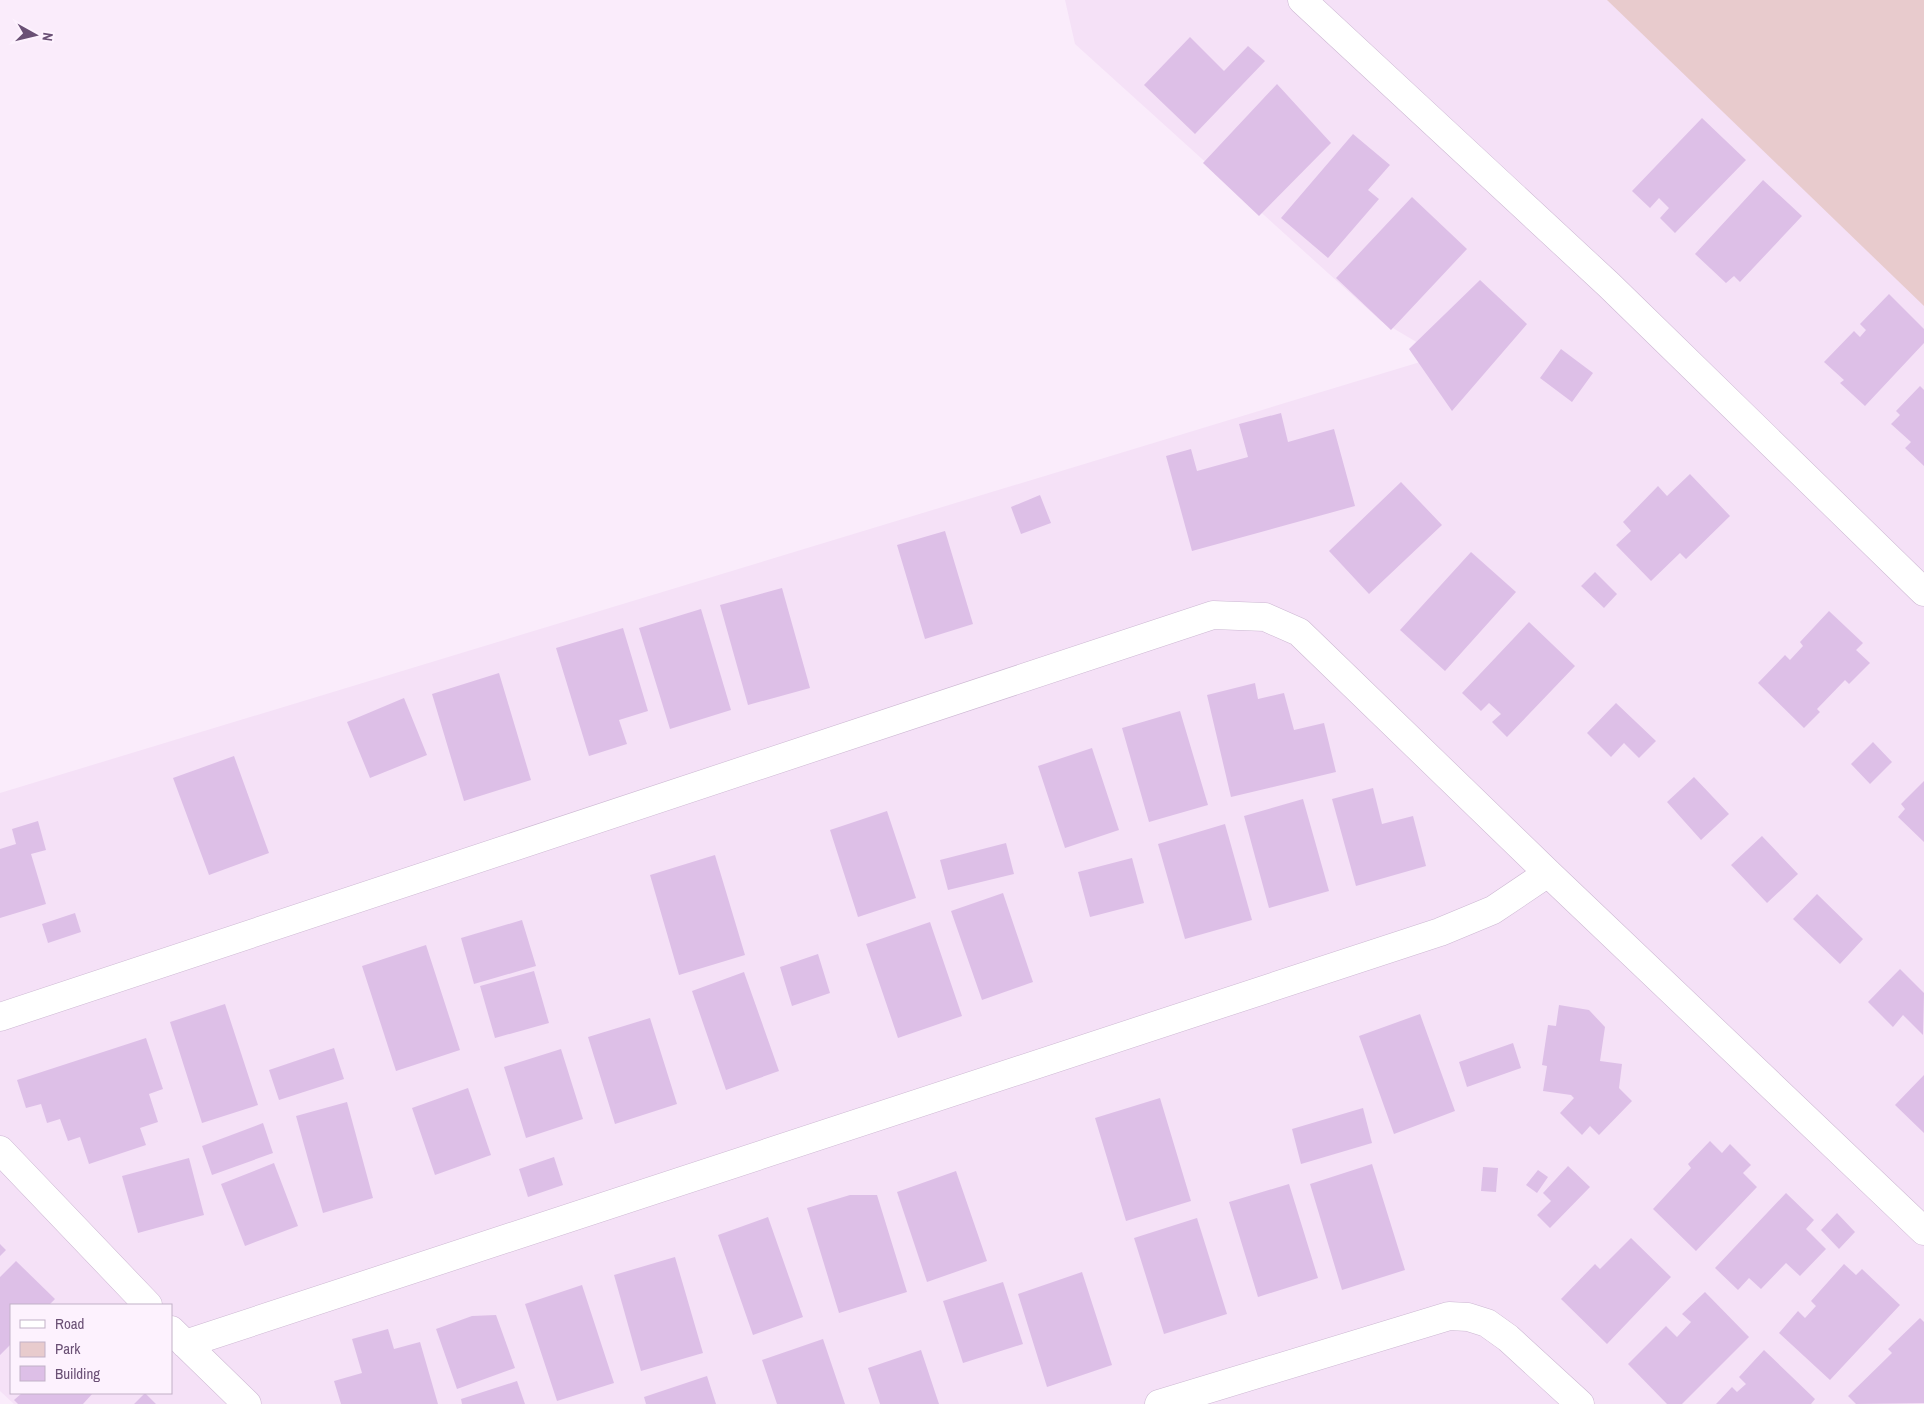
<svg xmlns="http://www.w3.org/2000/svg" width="1924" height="1404" font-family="'Archivo Narrow',sans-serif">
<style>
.residential{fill:#f5e1f7;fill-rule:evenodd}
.green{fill:#e8cbcd}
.building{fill:#ddbfe7}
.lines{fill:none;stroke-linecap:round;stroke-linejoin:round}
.minor-casing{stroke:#ccb7d2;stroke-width:29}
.minor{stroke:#fff;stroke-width:28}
</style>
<rect width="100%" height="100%" fill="#faecfb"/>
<path class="residential" d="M 1065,0 L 1924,0 L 1924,1404 L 14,1404 L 0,1391 L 0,793 L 1440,356 L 1381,321 L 1075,44 ZM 11,1305 L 171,1305 L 171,1393 L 11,1393 Z"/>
<path class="green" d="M 1607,0 L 1924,0 L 1924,306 Z"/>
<path class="building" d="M 1190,37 L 1224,71 L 1248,46 L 1265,61 L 1195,134 L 1144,85 Z
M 1277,84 L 1331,143 L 1259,216 L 1203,163 Z
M 1702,118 L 1746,160 L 1675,233 L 1660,218 L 1669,208 L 1659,198 L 1650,208 L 1632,191 Z
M 1353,134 L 1390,165 L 1368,190 L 1379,199 L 1328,258 L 1281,218 Z
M 1763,180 L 1802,216 L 1740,282 L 1734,276 L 1726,283 L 1695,254 Z
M 1412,197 L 1467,249 L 1391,330 L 1336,278 Z
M 1480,280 L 1527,324 L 1452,411 L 1409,349 Z
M 1889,294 L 1924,329 L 1924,343 L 1865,406 L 1840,383 L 1844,380 L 1824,362 L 1854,331 L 1860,337 L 1866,330 L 1860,324 Z
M 1561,349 L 1593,373 L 1572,402 L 1540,378 Z
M 1920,386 L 1924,390 L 1924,466 L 1905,448 L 1911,442 L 1891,424 L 1900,415 L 1896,411 Z
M 1281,413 L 1288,442 L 1334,429 L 1355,506 L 1192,551 L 1166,456 L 1191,449 L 1197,471 L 1248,457 L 1239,424 Z
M 1690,474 L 1730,516 L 1686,559 L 1680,553 L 1651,581 L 1616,545 L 1631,531 L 1623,522 L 1658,486 L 1667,496 Z
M 1401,482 L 1442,525 L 1369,594 L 1329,551 Z
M 1040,495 L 1051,523 L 1021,534 L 1011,507 Z
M 945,531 L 973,624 L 925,639 L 897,545 Z
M 1471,552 L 1516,592 L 1445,671 L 1400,630 Z
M 1595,572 L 1617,594 L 1604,608 L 1581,586 Z
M 782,588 L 810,688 L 748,705 L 720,605 Z
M 701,609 L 731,710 L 670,729 L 639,628 Z
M 1829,611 L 1863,643 L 1856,650 L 1870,663 L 1849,684 L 1845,680 L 1817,709 L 1820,712 L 1804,728 L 1758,683 L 1785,655 L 1790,660 L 1803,646 L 1800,642 Z
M 1529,622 L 1575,666 L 1507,737 L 1492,722 L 1501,714 L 1489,703 L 1481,711 L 1462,693 Z
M 623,628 L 648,711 L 619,720 L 627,744 L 589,756 L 556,648 Z
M 499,673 L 531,780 L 464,801 L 432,694 Z
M 1255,683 L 1258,699 L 1284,693 L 1294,730 L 1324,723 L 1336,772 L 1231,797 L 1207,695 Z
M 404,698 L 427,755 L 370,778 L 347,722 Z
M 1616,703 L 1656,741 L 1639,758 L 1624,743 L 1611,757 L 1587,733 Z
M 1180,711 L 1208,805 L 1149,822 L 1122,728 Z
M 1873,742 L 1892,762 L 1870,784 L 1851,764 Z
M 1092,748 L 1119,830 L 1065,848 L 1038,766 Z
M 234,756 L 269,853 L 209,875 L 173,778 Z
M 1694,777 L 1729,814 L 1701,840 L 1667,802 Z
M 1924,781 L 1924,842 L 1898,817 L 1905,809 L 1901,804 Z
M 1373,788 L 1382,824 L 1413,816 L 1426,866 L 1356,886 L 1332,799 Z
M 1303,799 L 1329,891 L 1269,908 L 1244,816 Z
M 887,811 L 916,898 L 858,917 L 830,830 Z
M 38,821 L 46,850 L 31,854 L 46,904 L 0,918 L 0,849 L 16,844 L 12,829 Z
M 1225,824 L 1252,920 L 1185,939 L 1158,844 Z
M 1762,836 L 1798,874 L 1767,903 L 1731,865 Z
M 1006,843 L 1014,874 L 948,890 L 940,860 Z
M 715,855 L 745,955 L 679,975 L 650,875 Z
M 1132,858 L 1144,903 L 1090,917 L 1078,872 Z
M 1003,893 L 1033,982 L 982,1000 L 951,911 Z
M 1817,894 L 1863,939 L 1840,964 L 1793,919 Z
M 75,913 L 81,932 L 48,943 L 42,924 Z
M 522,920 L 536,966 L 474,984 L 461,938 Z
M 930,922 L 962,1016 L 898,1038 L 866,944 Z
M 426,945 L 460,1050 L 396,1071 L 362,966 Z
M 818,954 L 830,993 L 792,1006 L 780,967 Z
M 1900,969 L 1924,993 L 1923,1035 L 1903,1015 L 1893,1027 L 1868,1002 Z
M 534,971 L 549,1023 L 495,1038 L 480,986 Z
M 744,972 L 779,1071 L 726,1090 L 692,991 Z
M 225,1004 L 258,1105 L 202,1123 L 170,1022 Z
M 1559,1005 L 1589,1010 L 1605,1027 L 1600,1061 L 1622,1064 L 1619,1088 L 1632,1101 L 1599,1135 L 1590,1126 L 1582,1135 L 1560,1113 L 1574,1098 L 1571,1095 L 1543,1091 L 1547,1066 L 1542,1065 L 1548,1025 L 1556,1026 Z
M 1420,1014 L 1455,1111 L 1394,1134 L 1359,1036 Z
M 650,1018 L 677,1104 L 615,1124 L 588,1037 Z
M 146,1038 L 163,1089 L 149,1094 L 158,1122 L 140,1128 L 146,1145 L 89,1164 L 80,1137 L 68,1141 L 60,1119 L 47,1123 L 41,1104 L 26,1108 L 17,1080 Z
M 1513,1043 L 1521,1068 L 1467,1087 L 1459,1062 Z
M 334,1048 L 344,1079 L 279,1100 L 269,1070 Z
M 561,1049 L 583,1119 L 526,1138 L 504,1067 Z
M 1924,1075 L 1924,1133 L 1895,1105 Z
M 468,1088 L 491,1155 L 435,1175 L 412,1108 Z
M 1160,1098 L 1191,1201 L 1126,1221 L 1095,1118 Z
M 347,1102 L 373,1198 L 323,1213 L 296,1116 Z
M 1363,1108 L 1372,1143 L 1301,1164 L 1292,1129 Z
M 263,1123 L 273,1153 L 212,1175 L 202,1146 Z
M 1710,1141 L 1722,1153 L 1730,1144 L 1751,1165 L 1743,1173 L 1757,1187 L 1696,1251 L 1653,1209 L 1691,1168 L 1688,1164 Z
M 554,1157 L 563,1185 L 528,1197 L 519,1169 Z
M 189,1158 L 204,1215 L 138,1233 L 122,1176 Z
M 274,1163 L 298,1226 L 245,1246 L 221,1184 Z
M 1372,1164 L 1405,1270 L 1342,1290 L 1310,1184 Z
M 1568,1166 L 1590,1187 L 1550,1228 L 1537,1215 L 1551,1201 L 1543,1193 Z
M 1483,1167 L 1498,1168 L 1496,1192 L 1481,1191 Z
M 1538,1170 L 1548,1177 L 1537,1193 L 1526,1185 Z
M 956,1171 L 987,1261 L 927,1282 L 897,1192 Z
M 1289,1184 L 1318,1278 L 1258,1297 L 1229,1202 Z
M 1786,1193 L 1814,1220 L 1806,1229 L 1826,1249 L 1800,1276 L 1786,1263 L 1761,1289 L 1749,1278 L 1738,1290 L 1715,1268 Z
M 850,1195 L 877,1195 L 907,1292 L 839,1313 L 807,1208 Z
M 1837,1213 L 1855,1232 L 1839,1249 L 1821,1230 Z
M 768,1217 L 803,1317 L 753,1335 L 718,1235 Z
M 1197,1218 L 1227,1314 L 1164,1334 L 1134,1238 Z
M 1631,1238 L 1671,1277 L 1607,1344 L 1561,1299 L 1595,1264 L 1600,1269 Z
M 0,1244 L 6,1250 L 0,1256 Z
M 675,1257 L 703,1353 L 641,1371 L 614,1275 Z
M 16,1261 L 55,1299 L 49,1305 L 11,1305 L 11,1344 L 0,1355 L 0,1277 Z
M 1844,1264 L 1856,1275 L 1862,1269 L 1900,1305 L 1830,1380 L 1779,1333 L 1798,1311 L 1805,1318 L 1816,1306 L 1811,1301 Z
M 1082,1272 L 1112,1365 L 1047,1387 L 1018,1294 Z
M 1003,1282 L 1023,1344 L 963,1363 L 943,1301 Z
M 582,1285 L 614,1383 L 557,1401 L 525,1304 Z
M 1705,1292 L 1749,1337 L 1682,1404 L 1667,1404 L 1628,1364 L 1666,1326 L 1677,1337 L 1691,1322 L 1682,1314 Z
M 496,1315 L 515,1368 L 457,1389 L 436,1329 L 472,1316 Z
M 1920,1318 L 1924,1322 L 1924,1403 L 1856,1404 L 1848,1396 L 1892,1353 L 1888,1349 Z
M 388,1329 L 394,1349 L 420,1342 L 438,1404 L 341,1404 L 334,1381 L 362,1373 L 352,1339 Z
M 823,1339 L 845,1404 L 777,1404 L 762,1360 Z
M 921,1350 L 939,1404 L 880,1404 L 868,1368 Z
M 1764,1350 L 1815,1399 L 1811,1404 L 1716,1404 L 1732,1387 L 1737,1392 L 1746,1384 L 1739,1377 Z
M 707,1376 L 716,1404 L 646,1404 L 644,1397 Z
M 517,1381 L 525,1404 L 462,1404 L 461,1399 Z
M 22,1393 L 93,1393 L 83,1404 L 18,1404 L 14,1400 Z
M 145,1393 L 156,1404 L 134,1404 Z"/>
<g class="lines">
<g class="minor-casing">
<path id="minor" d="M 1302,0 L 1609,285 L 1924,592
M 0,1017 L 1213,615 L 1265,617 L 1299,632 L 1548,873 L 1924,1231
M 0,1150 L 148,1305
M 171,1330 L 247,1404
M 185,1344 L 1440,932 L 1493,910 L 1548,873
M 1159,1404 L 1449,1316 L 1468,1317 L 1487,1323 L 1508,1338 L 1580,1404"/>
</g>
<use href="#minor" class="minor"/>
</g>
<rect x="10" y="1304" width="162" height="90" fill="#fdf2fe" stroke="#c2b1c7"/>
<rect x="20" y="1320" width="25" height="8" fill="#ffffff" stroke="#c2b1c7"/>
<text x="55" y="1329" font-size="15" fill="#6a5075">Road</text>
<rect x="20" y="1342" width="25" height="15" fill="#e8cbcd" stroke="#c2b1c7"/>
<text x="55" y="1354" font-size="15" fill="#6a5075">Park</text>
<rect x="20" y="1366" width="25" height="15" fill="#ddbfe7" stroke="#c2b1c7"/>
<text x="55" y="1379" font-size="15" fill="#6a5075">Building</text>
<g transform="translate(35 35) rotate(98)" stroke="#fdf2fe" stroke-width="4" paint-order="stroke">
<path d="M0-4L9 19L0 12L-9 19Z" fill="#6a5075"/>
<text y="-8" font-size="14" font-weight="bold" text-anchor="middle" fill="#6a5075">N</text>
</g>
</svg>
